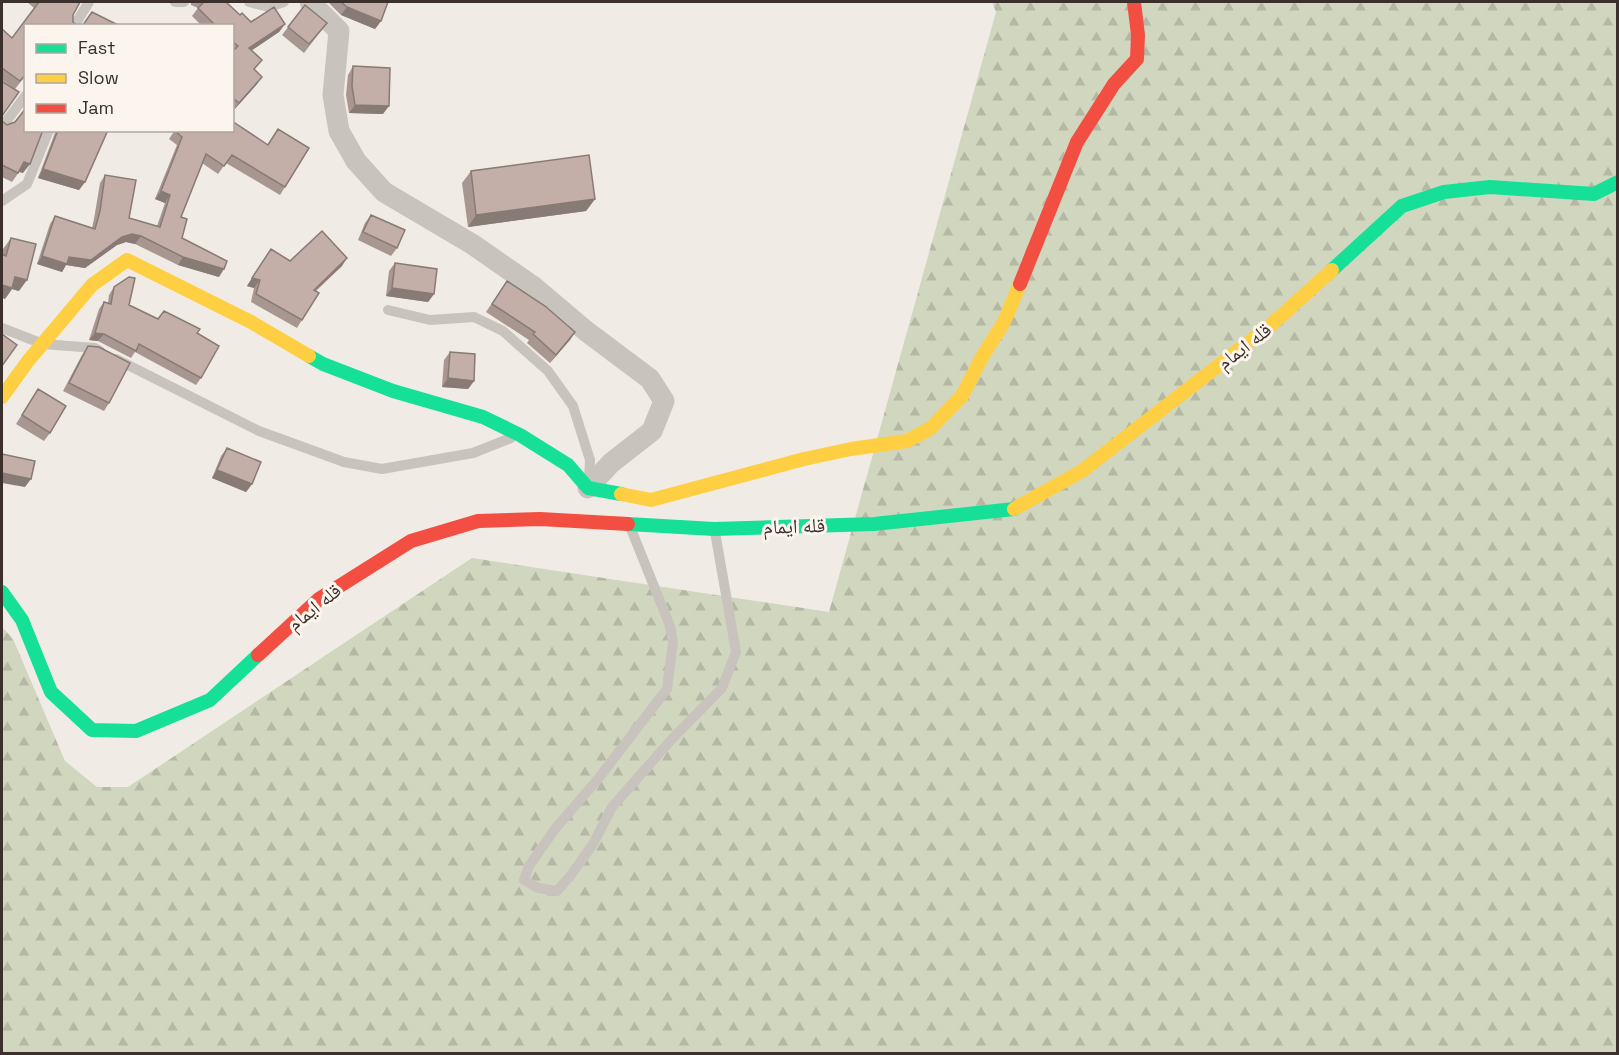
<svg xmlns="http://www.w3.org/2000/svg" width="1619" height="1055" font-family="'Space Grotesk','Noto Naskh Arabic',sans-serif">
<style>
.forest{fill:url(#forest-firs)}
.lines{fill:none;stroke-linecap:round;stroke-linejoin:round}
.lane{stroke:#c9c3be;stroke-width:10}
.street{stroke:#c9c3be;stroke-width:21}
.fast{stroke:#16e098;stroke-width:14}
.slow{stroke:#ffcf43;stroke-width:14}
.jam{stroke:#f24e42;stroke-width:14}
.wall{fill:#a89690}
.shaded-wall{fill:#887a75}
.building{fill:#c3afa7;stroke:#887a75;stroke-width:1.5}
.labels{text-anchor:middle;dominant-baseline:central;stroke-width:6;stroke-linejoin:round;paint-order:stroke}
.street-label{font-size:20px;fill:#3b302b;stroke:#fbf5ee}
</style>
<defs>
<pattern id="forest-firs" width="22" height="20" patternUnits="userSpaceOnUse" patternTransform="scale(1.5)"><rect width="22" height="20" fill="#d1d6bf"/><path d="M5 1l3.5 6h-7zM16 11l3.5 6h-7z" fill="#b4b8a4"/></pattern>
</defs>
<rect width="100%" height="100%" fill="#f0ebe5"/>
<path class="forest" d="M 992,2 L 1617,2 L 1617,1053 L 2,1053 L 2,627 L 13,639 L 65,761 L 97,787 L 128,787 L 472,558 L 829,612 L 996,12 Z"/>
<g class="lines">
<path class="lane" d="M 175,2 L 184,2
M 249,2 L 269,7 L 284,2
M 74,26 L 89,2
M 2,127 L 26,95
M 2,201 L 27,184 L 49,130
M 388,310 L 430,320 L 474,317 L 503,331 L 548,371 L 573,406 L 590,460 L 589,480
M 2,328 L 43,344 L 95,348 L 100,351
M 116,359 L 259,431 L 344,462 L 382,469 L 473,453 L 511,438
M 631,529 L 670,626 L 673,642 L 667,689 L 598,779 L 555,829 L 529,866 L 524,880 L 538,888 L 557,891 L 571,875 L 593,844 L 612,807 L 672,739 L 722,688 L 736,652 L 715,532"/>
<path class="street" d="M 310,2 L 339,31 L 333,95 L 339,131 L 356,161 L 384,192 L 472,244 L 534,287 L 586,331 L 650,379 L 664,401 L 652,431 L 611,463 L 588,488"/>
<path class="fast" d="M 1332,270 L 1402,206 L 1444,192 L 1490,187 L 1594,194 L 1618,182
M 309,356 L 323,364 L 393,391 L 483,417 L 520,435 L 568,465 L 588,488 L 621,494
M 628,524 L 714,529 L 874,524 L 1014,509
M 2,592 L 22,620 L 51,692 L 92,730 L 136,731 L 210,700 L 258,655"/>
<path class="slow" d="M 2,397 L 28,361 L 92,285 L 127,260 L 251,322 L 309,356
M 621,494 L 651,500 L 804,459 L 851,449 L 907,441 L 931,428 L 962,396 L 982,357 L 1004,322 L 1020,284
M 1014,509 L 1082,471 L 1271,325 L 1332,270"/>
<path class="jam" d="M 1020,284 L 1077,142 L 1114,84 L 1137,59 L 1138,35 L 1134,2
M 258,655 L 319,599 L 411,541 L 478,521 L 540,519 L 628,524"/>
</g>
<path class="wall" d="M 27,2 L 80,2 L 73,15 L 73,22 L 76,25 L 118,25 L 26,26 L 26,75 L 15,89 L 2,80 L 2,29 L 12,38 L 34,8 Z
M 191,2 L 226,2 L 240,15 L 251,22 L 285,24 L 279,32 L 251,51 L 257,84 L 233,111 L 232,26 L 202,26 L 192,16 L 198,8 L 191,5 Z
M 330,2 L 388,2 L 381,21 L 375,29 L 341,15 L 329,3 Z
M 327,23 L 304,53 L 282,35 L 288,27 Z
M 353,66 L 383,114 L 349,113 L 346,95 L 348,75 Z
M 2,118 L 23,173 L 19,172 L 12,182 L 2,177 Z
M 278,129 L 285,187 L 280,195 L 226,163 L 218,174 L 202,163 L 181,217 L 182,238 L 219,277 L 178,265 L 135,244 L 126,242 L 117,245 L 85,268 L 66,265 L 62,272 L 37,264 L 50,224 L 55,216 L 92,228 L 94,219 L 100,183 L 105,175 L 129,218 L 157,226 L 165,203 L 155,199 L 177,145 L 169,139 L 175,130 L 267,145 Z
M 56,130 L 108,130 L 85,182 L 79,190 L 38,178 Z
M 471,171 L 595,199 L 586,211 L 468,227 L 462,183 Z
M 371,215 L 397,248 L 391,256 L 358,240 L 365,223 Z
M 11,238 L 19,291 L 12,289 L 5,299 L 2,255 L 3,249 Z
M 271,249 L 290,261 L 342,266 L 316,291 L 302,320 L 297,328 L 251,302 L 254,288 L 247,286 Z
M 395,263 L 434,294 L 428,302 L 386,296 L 389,271 Z
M 507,281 L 575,332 L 550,363 L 527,343 L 529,340 L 486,312 Z
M 114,287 L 129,305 L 158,319 L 197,333 L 201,378 L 196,385 L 135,352 L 131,358 L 98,341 L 89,340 L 99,309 L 104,302 L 108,303 L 109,295 Z
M 88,346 L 109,403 L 104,411 L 63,391 L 82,355 Z
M 450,352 L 474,381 L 468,389 L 442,387 L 444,360 Z
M 38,389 L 50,433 L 44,441 L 16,424 Z
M 227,448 L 252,484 L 246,492 L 212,478 L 221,456 Z"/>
<path class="shaded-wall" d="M 347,7 L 381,21 L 375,29 L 341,15 Z
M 285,24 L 279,32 L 243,56 L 249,48 Z
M 262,77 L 257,84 L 233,111 L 239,103 Z
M 355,105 L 389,106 L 383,114 L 349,113 Z
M 24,162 L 30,164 L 23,173 L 17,171 Z
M 43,169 L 85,182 L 79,190 L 38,178 Z
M 161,191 L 170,195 L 165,203 L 155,199 Z
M 595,199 L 586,211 L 468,227 L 476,215 Z
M 132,234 L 141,236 L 135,244 L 126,242 L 117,245 L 85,268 L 66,265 L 62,272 L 37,264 L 42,256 L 69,257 Z
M 183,257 L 224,269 L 219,277 L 178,265 Z
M 347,258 L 342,266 L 308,297 L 314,290 Z
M 15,277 L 27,280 L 19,291 L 12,289 L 5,299 L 2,298 L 2,285 Z
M 252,278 L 260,280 L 254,288 L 247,286 Z
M 392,288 L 434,294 L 428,302 L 386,296 Z
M 575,332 L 570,340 L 550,363 L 556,355 Z
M 95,333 L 104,334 L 98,341 L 89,340 Z
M 448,378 L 474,381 L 468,389 L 442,387 Z
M 217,470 L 252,484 L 246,492 L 212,478 Z
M 2,473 L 31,479 L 25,487 L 2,483 Z"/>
<path class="building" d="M 39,2 L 80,2 L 73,15 L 73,22 L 76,25 L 83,25 L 92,12 L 118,25 L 26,26 L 26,74 L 20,81 L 2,68 L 2,29 L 12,38 Z
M 204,2 L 226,2 L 240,15 L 242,13 L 251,22 L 274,7 L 285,24 L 249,48 L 262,60 L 254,69 L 262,77 L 239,103 L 232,97 L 232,52 L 238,46 L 232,41 L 232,26 L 216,26 L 198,8 Z
M 341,2 L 388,2 L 381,21 L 347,7 Z
M 305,5 L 327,23 L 309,44 L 288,27 Z
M 353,66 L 390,68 L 389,106 L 355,105 L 352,86 Z
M 3,82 L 19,92 L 2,116 L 2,83 Z
M 26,108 L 26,130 L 43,130 L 30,164 L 24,162 L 18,173 L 2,165 L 2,118 L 2,121 L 7,125 L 15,122 Z
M 232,121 L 268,145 L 278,129 L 309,148 L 285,187 L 232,155 L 224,166 L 206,154 L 181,217 L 187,219 L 182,238 L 227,261 L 224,269 L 183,257 L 141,236 L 132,234 L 122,237 L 91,260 L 69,257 L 67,264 L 42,256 L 55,216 L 95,229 L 100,211 L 105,175 L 136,180 L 129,218 L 160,227 L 170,195 L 161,191 L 182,137 L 175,131 L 232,130 Z
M 58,130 L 108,130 L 85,182 L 43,169 Z
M 589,155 L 595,199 L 476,215 L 471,171 Z
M 371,215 L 405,230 L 397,248 L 363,232 Z
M 322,231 L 347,258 L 314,290 L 319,293 L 302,320 L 256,294 L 260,280 L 252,278 L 271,249 L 290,261 Z
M 11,238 L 36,244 L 27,280 L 15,277 L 12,288 L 2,285 L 2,254 L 6,256 Z
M 395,263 L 437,269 L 434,294 L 392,288 Z
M 129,277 L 135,278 L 129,305 L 158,319 L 164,311 L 200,329 L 197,333 L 219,346 L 201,378 L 139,344 L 136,351 L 104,334 L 95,333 L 104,302 L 111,304 L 114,287 Z
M 507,281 L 545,306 L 575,332 L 556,355 L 533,334 L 535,332 L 492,304 Z
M 2,334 L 17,345 L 2,366 Z
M 88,346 L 99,347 L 130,363 L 109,403 L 69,383 Z
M 450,352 L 475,354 L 474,381 L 448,378 Z
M 38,389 L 66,406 L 50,433 L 22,415 Z
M 227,448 L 261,462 L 252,484 L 217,470 Z
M 2,454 L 35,461 L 31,479 L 2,473 Z"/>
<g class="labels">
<g class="street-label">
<text transform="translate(1244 346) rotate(-38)">قله ایمام</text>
<text transform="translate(794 526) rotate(-2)">قله ایمام</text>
<text transform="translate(314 607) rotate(-39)">قله ایمام</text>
</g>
</g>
<rect width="1619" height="1055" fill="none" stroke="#3b302b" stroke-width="6"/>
<rect x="24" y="24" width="210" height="108" fill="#fbf5ee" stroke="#aea6a0" stroke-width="1.5"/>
<rect x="36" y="44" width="30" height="9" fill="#16e098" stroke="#aea6a0" stroke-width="1.5"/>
<text x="78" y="54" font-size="18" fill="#3b302b">Fast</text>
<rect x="36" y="74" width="30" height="9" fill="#ffcf43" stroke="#aea6a0" stroke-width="1.5"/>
<text x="78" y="84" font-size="18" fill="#3b302b">Slow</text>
<rect x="36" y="104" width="30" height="9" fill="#f24e42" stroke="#aea6a0" stroke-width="1.5"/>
<text x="78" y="114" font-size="18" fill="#3b302b">Jam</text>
</svg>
